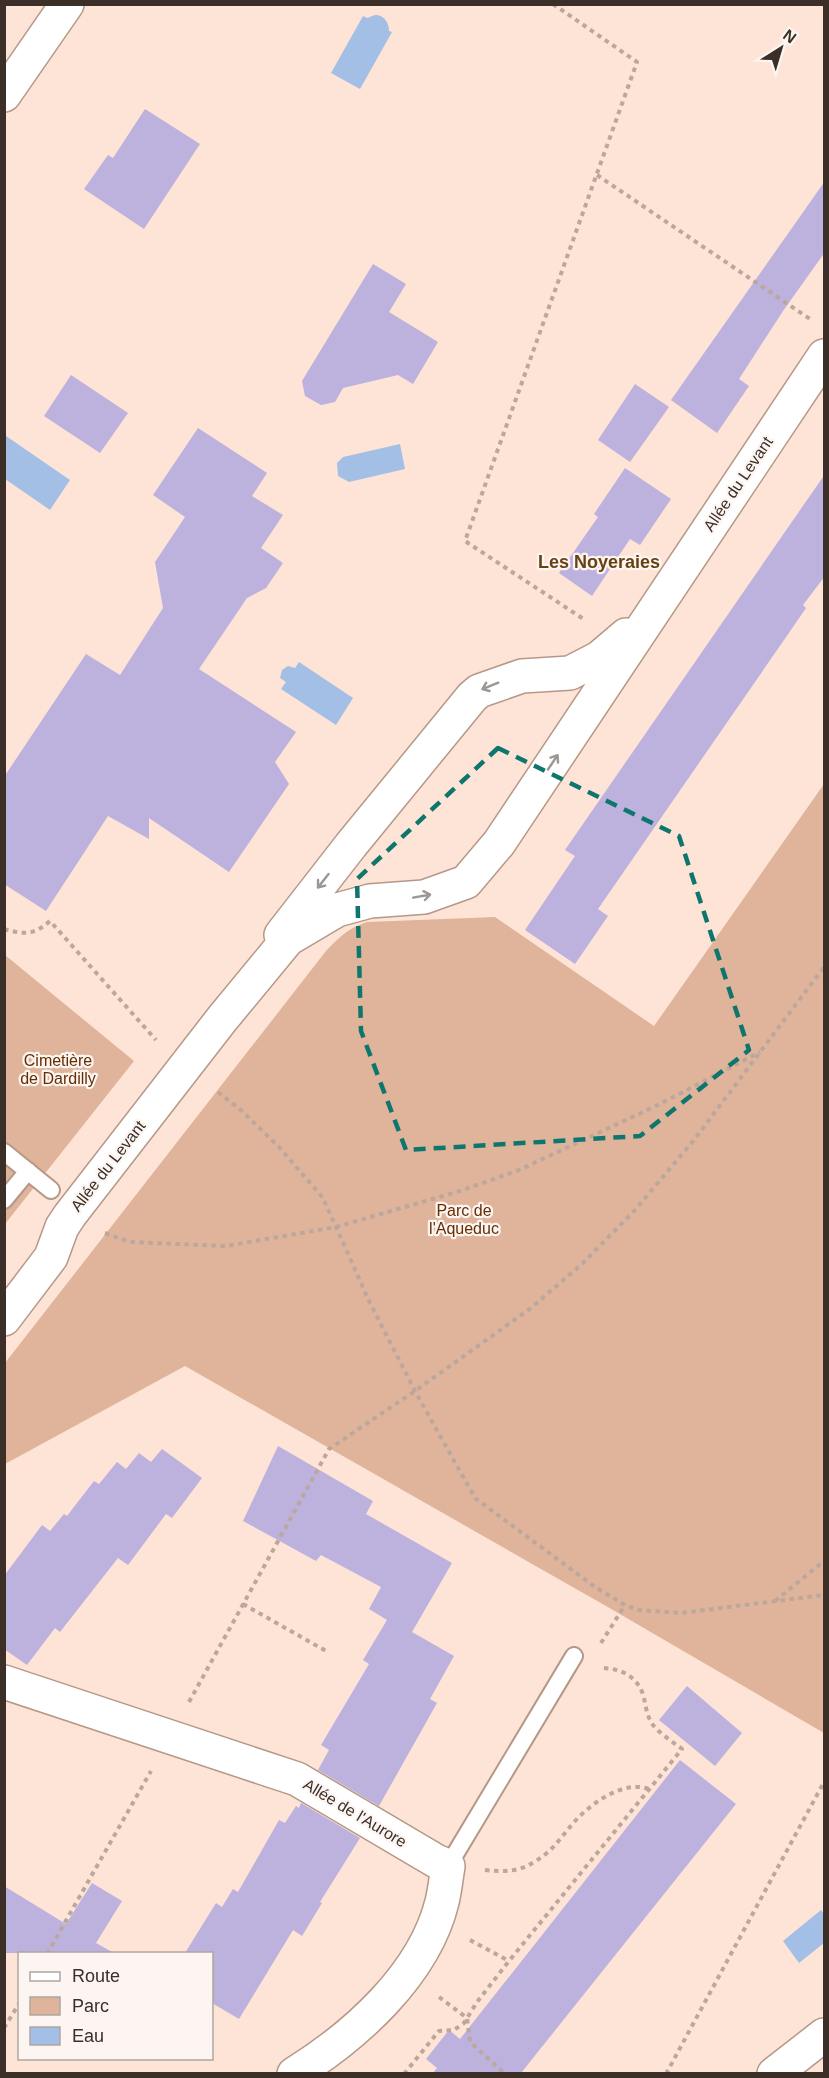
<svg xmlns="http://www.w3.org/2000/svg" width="829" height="2078" font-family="Helvetica,sans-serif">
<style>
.green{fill:#dfb49b}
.water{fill:#a3bfe6}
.building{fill:#bdb1de}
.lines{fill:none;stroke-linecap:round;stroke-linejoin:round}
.service-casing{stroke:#b59887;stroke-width:20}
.minor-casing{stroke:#b59887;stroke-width:36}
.tertiary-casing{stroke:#b59887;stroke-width:36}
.path{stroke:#bca79c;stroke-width:4;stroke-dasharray:4.5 4.5;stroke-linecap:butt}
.service{stroke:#fff;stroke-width:16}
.minor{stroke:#fff;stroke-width:33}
.tertiary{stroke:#fff;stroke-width:33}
.oneway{stroke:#9d9794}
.marked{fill:none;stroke:#0f766e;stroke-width:4.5;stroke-dasharray:12 8;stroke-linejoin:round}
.labels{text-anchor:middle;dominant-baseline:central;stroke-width:4.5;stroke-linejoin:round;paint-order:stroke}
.street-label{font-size:16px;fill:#3b2f28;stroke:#fcf5f2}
.park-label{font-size:16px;fill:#652e02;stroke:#fcf5f2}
.neighbourhood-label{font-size:18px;font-weight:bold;fill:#674211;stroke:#fcf5f2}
</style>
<rect width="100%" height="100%" fill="#fde4d6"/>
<path class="green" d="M 824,784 L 824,1733 L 606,1606 L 185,1366 L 5,1464 L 5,1363 L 326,951 C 339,937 349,928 367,922 L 495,917 L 654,1026 Z
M 5,955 L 134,1061 L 5,1224 Z"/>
<path class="water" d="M 375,15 C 384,15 389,22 389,31 L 392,32 L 360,89 L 331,73 L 363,16 L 367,18 Z
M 6,436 L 70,480 L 50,510 L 5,479 Z
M 400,444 L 405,469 L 349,482 L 338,476 L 337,463 L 343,457 Z
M 299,662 L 353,698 L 336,725 L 281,689 L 286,682 L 280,678 L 282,670 L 288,666 L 295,668 Z
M 821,1910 L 824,1914 L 824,1943 L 799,1963 L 783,1941 Z"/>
<path class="building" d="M 145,109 L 200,144 L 144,229 L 84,189 L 108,155 L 113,158 Z
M 825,181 L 825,252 L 783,311 L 739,379 L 749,386 L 717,433 L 671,400 Z
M 373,264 L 406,284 L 389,312 L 438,342 L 413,384 L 398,375 L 343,388 L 335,402 L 321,405 L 305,396 L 302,381 Z
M 71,375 L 128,413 L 100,453 L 44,416 Z
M 635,384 L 669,407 L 630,462 L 598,440 Z
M 198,428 L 267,473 L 252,496 L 283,515 L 261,548 L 283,563 L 266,588 L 247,598 L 199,669 L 296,732 L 275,762 L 289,784 L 229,872 L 149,818 L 149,839 L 108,816 L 46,911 L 4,884 L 4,777 L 86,654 L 120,675 L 163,608 L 155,562 L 185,517 L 153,495 Z
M 625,468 L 671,499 L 640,545 L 630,539 L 592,596 L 559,573 L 598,517 L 594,514 Z
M 825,474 L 825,576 L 803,605 L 806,608 L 784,640 L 598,909 L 608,916 L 575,964 L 525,930 L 575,856 L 565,850 Z
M 278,1446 L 373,1501 L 366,1514 L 452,1563 L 412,1632 L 454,1656 L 430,1699 L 437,1703 L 379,1806 L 318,1770 L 329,1750 L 321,1745 L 369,1664 L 363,1660 L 387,1620 L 369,1609 L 381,1587 L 321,1555 L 316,1561 L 243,1521 Z
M 162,1449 L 202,1478 L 172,1518 L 166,1514 L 128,1565 L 118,1558 L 60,1632 L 55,1628 L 27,1665 L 4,1649 L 4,1576 L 42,1525 L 50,1531 L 64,1514 L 67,1516 L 94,1481 L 99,1484 L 117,1462 L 126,1469 L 139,1453 L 151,1462 Z
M 687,1686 L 742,1733 L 715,1766 L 659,1720 Z
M 680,1760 L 736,1804 L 521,2073 L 433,2073 L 437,2068 L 426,2059 L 449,2030 L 460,2039 Z
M 301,1803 L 360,1838 L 320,1902 L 322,1903 L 302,1936 L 293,1930 L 239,2019 L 212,2003 L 212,1953 L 185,1953 L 216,1903 L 222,1907 L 233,1889 L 238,1892 L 279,1820 L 285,1823 L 296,1806 L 299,1808 Z
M 92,1883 L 122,1901 L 96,1943 L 114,1953 L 4,1953 L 4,1886 L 66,1924 Z"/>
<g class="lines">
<g class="service-casing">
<path id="service" d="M 4,1152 L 51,1190
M 4,1200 L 28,1171
M 448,1866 L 574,1656"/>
</g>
<g class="minor-casing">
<path id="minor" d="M 281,935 L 351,845 L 472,697 L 479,691 L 522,676 L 570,673 L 599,658 L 626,635
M 4,1319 L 51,1257 L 62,1227 L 70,1215 L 222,1019 L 288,939 L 337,910 L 370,901 L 424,897 L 466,882 L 499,843 L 824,356
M 4,1682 L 297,1779 L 436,1861 L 448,1866 C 446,1878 445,1890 442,1902 C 424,1975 355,2036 294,2074
M 774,2074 L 824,2035"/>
</g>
<g class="tertiary-casing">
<path id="tertiary" d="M 4,95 L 67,4"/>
</g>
<path class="path" d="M 553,4 L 637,62 L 465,541 L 585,620
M 597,175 L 810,319
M 4,929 C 25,935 34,935 50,921 L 156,1040
M 218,1092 L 241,1110 L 279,1147 L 323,1198 L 370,1303 L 415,1391 L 475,1498 L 595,1587 L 625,1605 L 637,1610 L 681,1613 L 824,1595
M 105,1233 L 130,1242 L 226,1246 L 336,1227 L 460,1191 L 519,1170 L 658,1105 L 760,1052
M 775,1601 L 824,1561
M 243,1604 L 326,1651
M 601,1643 L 625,1605
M 189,1702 L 329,1449 L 415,1391 L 531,1308 L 583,1263 L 635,1210 L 694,1140 L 824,967
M 485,1870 C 503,1872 519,1872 534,1862 C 554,1851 562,1835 576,1820 C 593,1802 624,1780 649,1789
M 470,1940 L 509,1961
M 47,1954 L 151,1771
M 439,1997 L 467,2018 L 470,2042 L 505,2074
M 4,2028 L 20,2002
M 404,2074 L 439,2031 L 454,2030 L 464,2023 L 477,2002 L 509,1961 L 682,1749 C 673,1742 660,1734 653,1725 C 647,1717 646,1707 644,1698 C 639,1677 621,1668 601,1668
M 666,2074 L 824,1782"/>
<use href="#service" class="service"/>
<use href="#minor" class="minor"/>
<use href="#tertiary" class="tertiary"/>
</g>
<defs><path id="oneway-shaft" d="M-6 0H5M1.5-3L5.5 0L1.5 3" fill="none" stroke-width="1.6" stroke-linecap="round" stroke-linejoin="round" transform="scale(1.5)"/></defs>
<g class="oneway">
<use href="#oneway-shaft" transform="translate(490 686) rotate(158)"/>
<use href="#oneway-shaft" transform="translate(553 762) rotate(-56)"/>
<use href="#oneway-shaft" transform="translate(323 881) rotate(128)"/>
<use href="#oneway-shaft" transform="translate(422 896) rotate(-10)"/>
</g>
<path class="marked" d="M 498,748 L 679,836 L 749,1050 L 640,1136 L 406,1150 L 361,1031 L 357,879 Z"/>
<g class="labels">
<g class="street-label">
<text transform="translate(738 484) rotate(-56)">Allée du Levant</text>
<text transform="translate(108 1166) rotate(-52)">Allée du Levant</text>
<text transform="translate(355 1813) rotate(31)">Allée de l'Aurore</text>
</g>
<g class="park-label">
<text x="58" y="1060">Cimetière<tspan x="58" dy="18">de Dardilly</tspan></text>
<text x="464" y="1210">Parc de<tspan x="464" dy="18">l'Aqueduc</tspan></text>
</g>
<g class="neighbourhood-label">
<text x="599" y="562">Les Noyeraies</text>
</g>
</g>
<rect width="829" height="2078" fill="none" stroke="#3b2f28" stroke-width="12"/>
<rect x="18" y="1952" width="195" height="108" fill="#fcf5f2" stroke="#afa6a1" stroke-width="1.5"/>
<rect x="30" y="1972" width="30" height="9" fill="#ffffff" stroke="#afa6a1" stroke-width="1.5"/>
<text x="72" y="1982" font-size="18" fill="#3b2f28">Route</text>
<rect x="30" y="1997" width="30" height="18" fill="#dfb49b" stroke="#afa6a1" stroke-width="1.5"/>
<text x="72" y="2012" font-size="18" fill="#3b2f28">Parc</text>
<rect x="30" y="2027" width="30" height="18" fill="#a3bfe6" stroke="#afa6a1" stroke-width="1.5"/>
<text x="72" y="2042" font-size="18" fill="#3b2f28">Eau</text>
<g transform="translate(781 48) rotate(37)" stroke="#fcf5f2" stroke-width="4.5" paint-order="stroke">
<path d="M0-4.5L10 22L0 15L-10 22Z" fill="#3b2f28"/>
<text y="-9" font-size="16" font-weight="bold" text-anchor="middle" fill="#3b2f28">N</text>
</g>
</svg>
